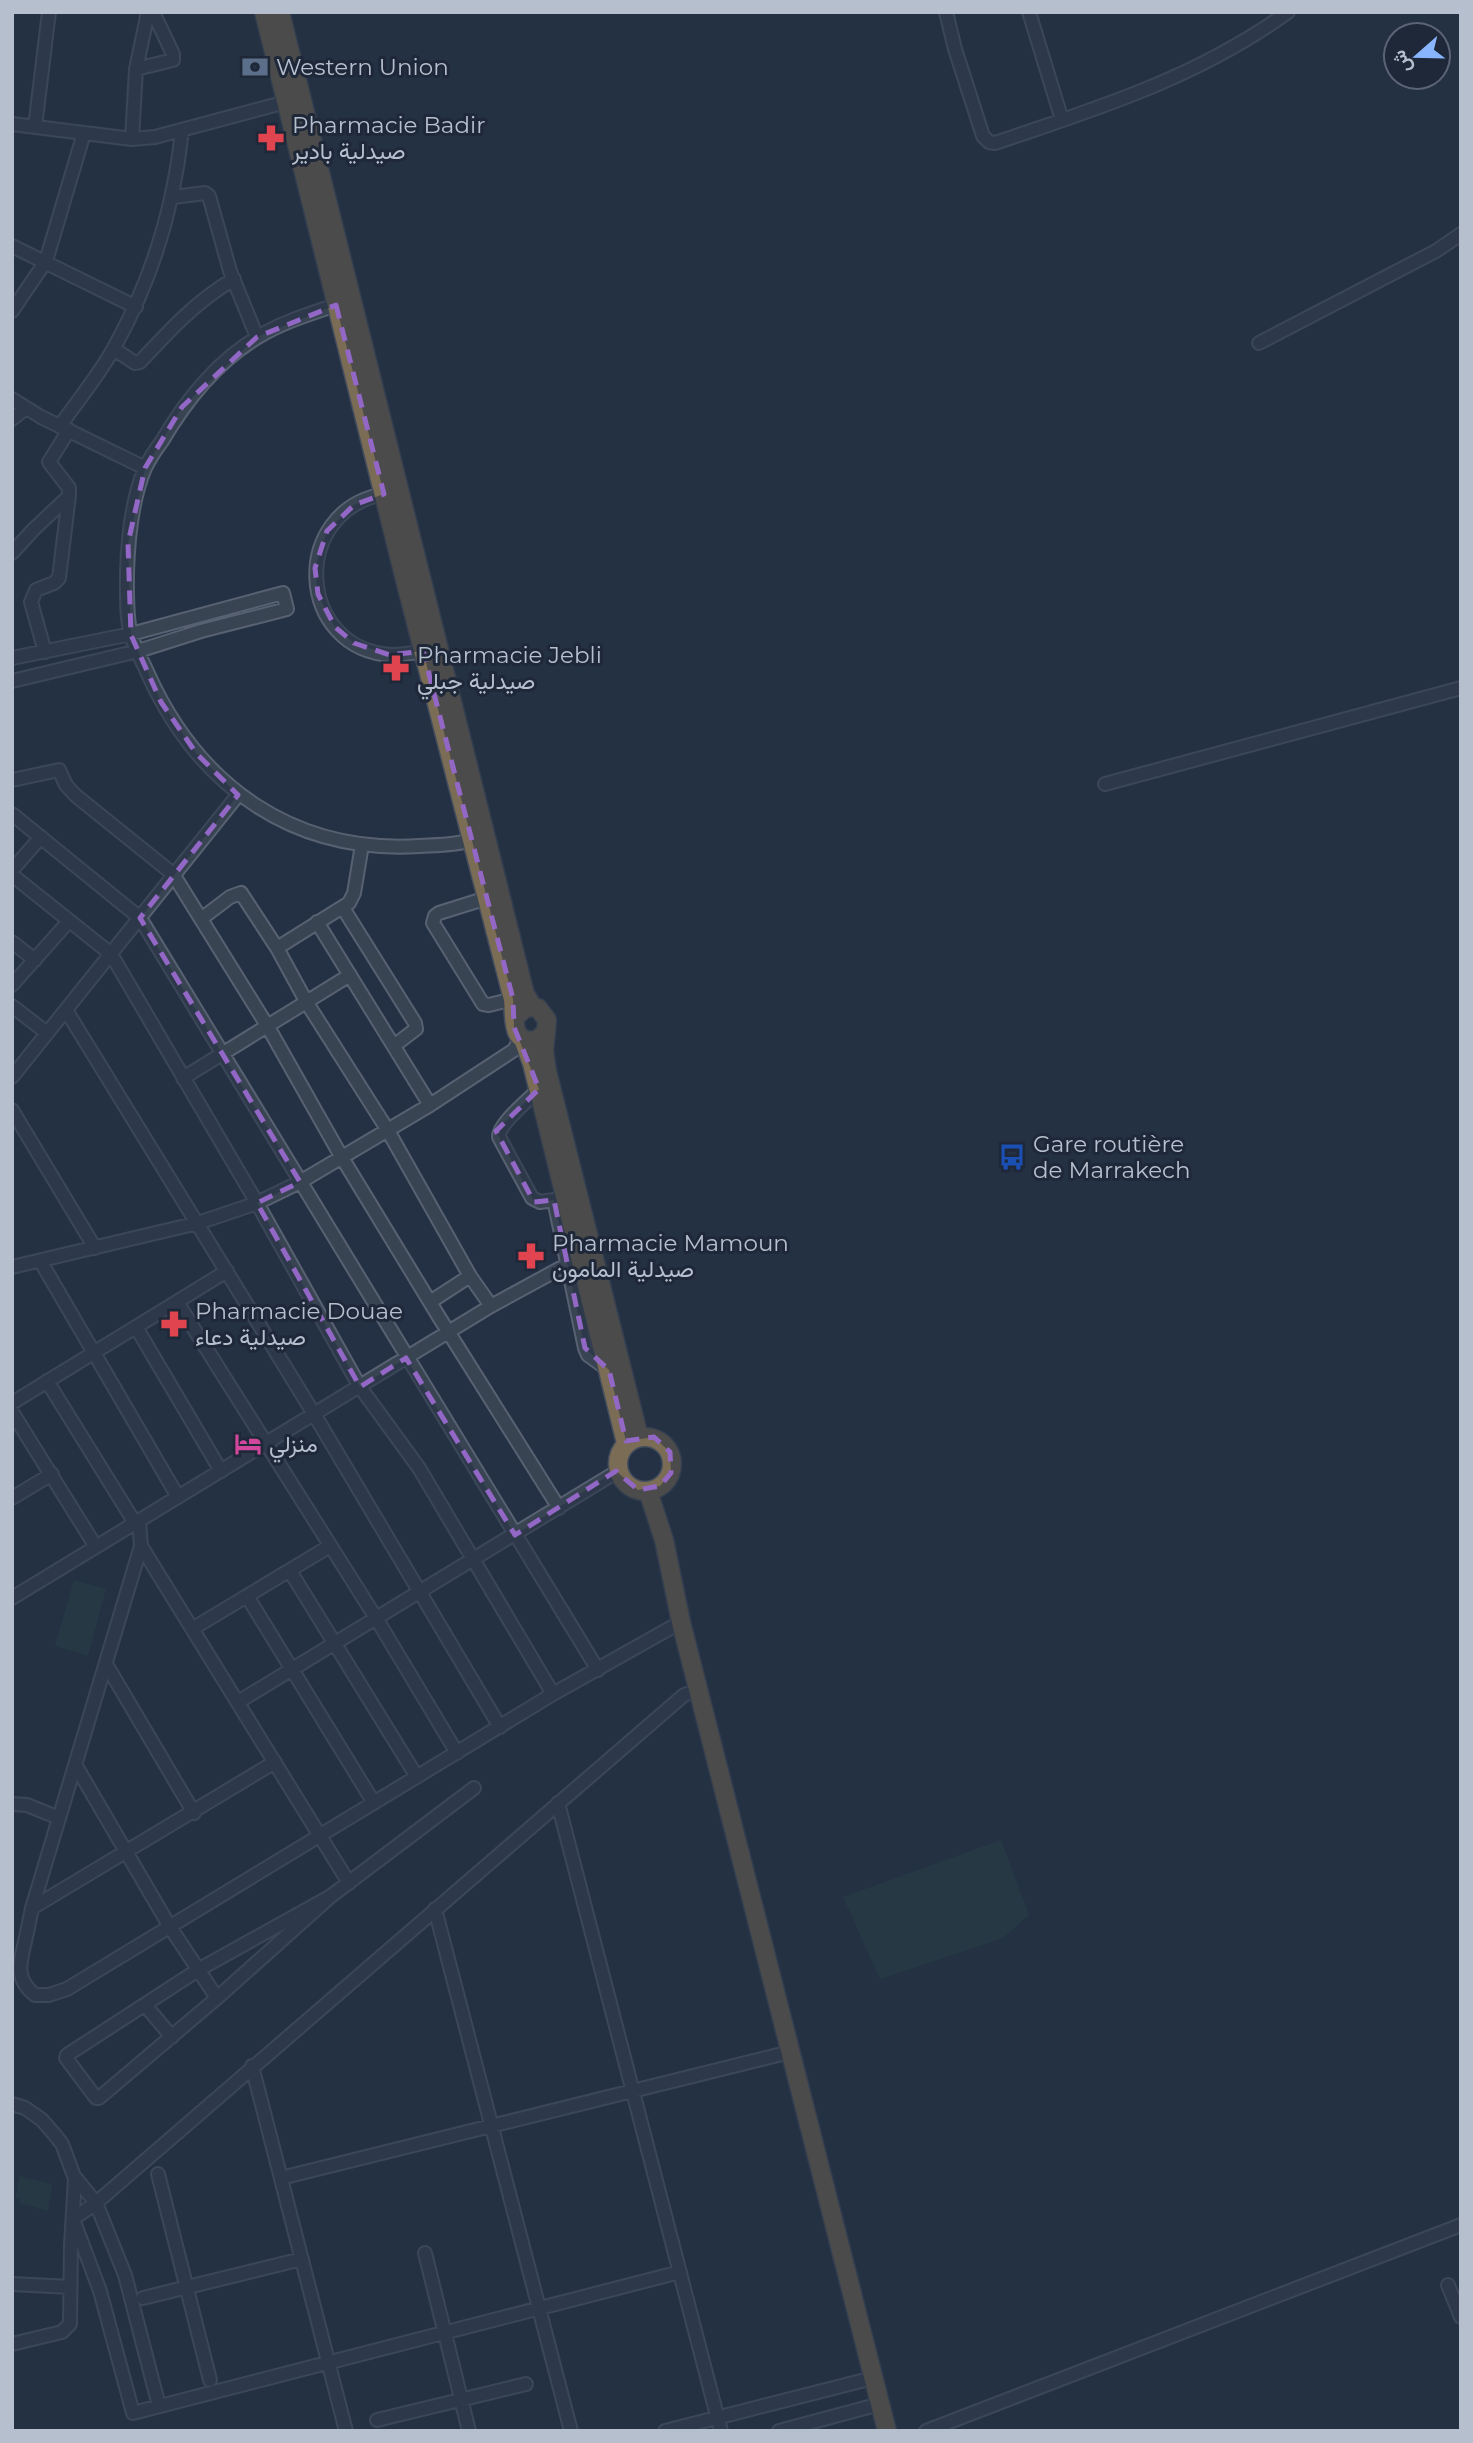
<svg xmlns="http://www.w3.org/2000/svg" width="1473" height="2443" font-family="Montserrat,Vazirmatn,sans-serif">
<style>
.green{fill:#264145}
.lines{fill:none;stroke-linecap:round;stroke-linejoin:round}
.minor-casing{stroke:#576171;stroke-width:16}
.highway-casing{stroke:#444e5e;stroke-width:21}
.minor{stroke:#394453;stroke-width:12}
.highway{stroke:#7a6c55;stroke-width:18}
.marked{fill:none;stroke:#9367c5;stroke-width:5;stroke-dasharray:14 9;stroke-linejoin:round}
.labels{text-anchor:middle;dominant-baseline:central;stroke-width:6;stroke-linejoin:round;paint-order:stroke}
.poi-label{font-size:23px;fill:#b6bfcd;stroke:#1e2839;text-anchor:start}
</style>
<rect width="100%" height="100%" fill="#243144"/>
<path class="green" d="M 74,1580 L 106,1589 L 88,1656 L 55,1646 Z
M 1001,1840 L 1029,1915 L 1003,1938 L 880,1979 L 843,1897 Z
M 19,2176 L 52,2184 L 48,2211 L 20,2203 L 21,2199 L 16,2197 Z"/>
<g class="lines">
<g class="minor-casing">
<path id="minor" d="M 946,12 L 955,49 L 983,136 L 989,142 L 995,143 C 1099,108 1198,77 1288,12
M 1029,12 L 1062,120
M 136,69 L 173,60 L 173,54 L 153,12
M 12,124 L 132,139 L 155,137 L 286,102
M 35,127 L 49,12
M 132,139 L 136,69 L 148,12
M 173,197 L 205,193 L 209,196 L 230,271 L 257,337
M 12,246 L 136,307
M 336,305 C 310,314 282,322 258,337 C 216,362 186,400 162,441 C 156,449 150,458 145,468 C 132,499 128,538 127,572 C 127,591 126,617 131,635 C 135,649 143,662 148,674 C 199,787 294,854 420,846 C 438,845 456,845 473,840
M 12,311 L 46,261 L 84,133
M 1259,343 L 1436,251 L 1461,234
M 114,349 L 135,363 L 140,362 C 169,331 196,301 234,279
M 12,399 L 41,417 L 145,468
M 12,419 L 26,408
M 60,426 C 78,400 100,374 115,346 C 152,279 174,207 182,131
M 384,494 C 289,511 296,650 392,655 C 402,655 413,653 423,651
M 12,553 L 33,530 L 69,496 L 69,488 L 49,462 L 69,430
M 45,652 L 31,602 L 36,590 L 54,583 L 59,578 L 69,496
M 12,658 L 131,634 L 283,593 L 287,609 L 201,631 L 138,651 L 12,681
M 12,780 L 59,770 L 66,785 L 75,795 L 173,874 L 268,1027 L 341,1156 L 439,1317 L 559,1508
M 1105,784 L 1461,688
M 12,814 L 140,918 L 598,1670
M 362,845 L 354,893 L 349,903 L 277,948 L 307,1003 L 387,1129 L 470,1276 L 491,1306
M 12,870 L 41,837
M 12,875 L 111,954 L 257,1203 L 360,1387 L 419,1468 L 553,1694
M 487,898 L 439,913 L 435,916 L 433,923 L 483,1004 L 489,1005 L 513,999
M 343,908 L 415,1023 L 416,1029 L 395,1045
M 201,919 L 230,897 L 241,893 L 277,948
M 317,922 L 430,1105
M 12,942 L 35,960
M 12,985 L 69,921
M 12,1006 L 47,1033
M 66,1010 L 314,1414 L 500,1727
M 12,1077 L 238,795
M 183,1078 L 350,975
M 539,1089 C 529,1100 498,1124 499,1137 L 532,1198 L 540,1202 L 554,1200 L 585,1348 L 588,1355 L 609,1370
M 12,1110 L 95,1248
M 41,1262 L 178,1497
M 12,1267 L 198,1223 L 257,1203 L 300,1182 L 430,1105 L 514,1050 L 521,1037
M 177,1302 L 376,1618 L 457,1753
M 430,1302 L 470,1276
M 136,1327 L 221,1471
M 47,1381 L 135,1523
M 12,1403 L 227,1271
M 12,1412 L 96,1547
M 12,1498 L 52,1474
M 139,1521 L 141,1546 L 349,1883
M 141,1546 L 32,1908 C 30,1918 28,1928 26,1937 C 21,1960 13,1978 35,1995 L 49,1995 L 67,1989 L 553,1694 L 681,1622
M 290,1571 L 417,1777
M 247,1596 L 374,1803
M 12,1598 L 491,1306 L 568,1264 L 580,1261
M 192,1629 L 330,1546
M 106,1664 L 194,1813
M 238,1702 L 618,1471
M 76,1766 L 170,1927 L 217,1998
M 558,1803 L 721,2431
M 12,1804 L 27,1805 L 59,1818
M 331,1896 L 198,1970 L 67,2055 L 66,2058 L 96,2098 L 99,2098 L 217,1998 L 331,1896 L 474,1788
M 32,1908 L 275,1762
M 435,1909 L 571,2431
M 145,2005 L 172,2037
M 252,2066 L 346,2431
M 12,2104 L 25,2108 L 42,2120 L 55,2135 L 62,2144 L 74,2176 L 96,2203 L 125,2275 L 159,2406
M 158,2174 L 210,2380
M 281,2178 L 790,2052
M 425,2253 L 469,2431
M 680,2272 L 133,2413 L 100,2291 L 73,2219 L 96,2203 L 684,1695 L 699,1690
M 12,2284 L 70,2287
M 1448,2285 L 1461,2317
M 143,2298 L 302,2259
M 12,2344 L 62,2332 L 70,2324 L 71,2245 L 75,2178
M 377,2420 L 526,2384
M 665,2431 L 873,2378
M 779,2431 L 880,2404
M 926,2431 L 1461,2225"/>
</g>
<g class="highway-casing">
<path id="highway" d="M 264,12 L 405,580 L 513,999 C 515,1017 510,1045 537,1040 L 546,1032 L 547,1020 L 538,1008 L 527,1007 L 515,1017
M 280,12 L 525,994 L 533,1007
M 546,1032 L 544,1051 L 547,1071 L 639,1437
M 523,1039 L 532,1063 L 626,1443
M618 1464a27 27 0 1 1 54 0a27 27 0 1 1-54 0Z
M 648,1491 L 664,1540 L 681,1622 L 887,2431"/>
</g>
<use href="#minor" class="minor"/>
<use href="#highway" class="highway"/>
</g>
<path d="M0 0H1473V2443H0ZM 336,305 L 384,494 L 354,505 L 327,531 L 315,568 L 318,594 L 335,627 L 354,643 L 390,655 L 423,651 L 513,999 L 514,1027 L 539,1089 L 496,1131 L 534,1202 L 554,1200 L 585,1348 L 609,1370 L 626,1441 L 654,1437 L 670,1452 L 671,1473 L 660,1486 L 638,1490 L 616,1471 L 515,1535 L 406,1358 L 360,1387 L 257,1203 L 300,1182 L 140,918 L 238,795 L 196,753 L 161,702 L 131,635 L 128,543 L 145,468 L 182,407 L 257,337 Z" fill="#243144" fill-opacity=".55" fill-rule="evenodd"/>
<path class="marked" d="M 336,305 L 384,494 L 354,505 L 327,531 L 315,568 L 318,594 L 335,627 L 354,643 L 390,655 L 423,651 L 513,999 L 514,1027 L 539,1089 L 496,1131 L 534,1202 L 554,1200 L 585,1348 L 609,1370 L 626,1441 L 654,1437 L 670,1452 L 671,1473 L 660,1486 L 638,1490 L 616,1471 L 515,1535 L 406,1358 L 360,1387 L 257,1203 L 300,1182 L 140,918 L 238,795 L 196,753 L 161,702 L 131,635 L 128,543 L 145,468 L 182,407 L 257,337 Z"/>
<defs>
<g id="bank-bare" transform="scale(2.1)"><path d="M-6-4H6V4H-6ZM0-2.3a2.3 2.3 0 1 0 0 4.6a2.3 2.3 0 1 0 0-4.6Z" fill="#5c6f8a" stroke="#1e2839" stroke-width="2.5" paint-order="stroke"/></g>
<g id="pharmacy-bare" transform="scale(2.1)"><path d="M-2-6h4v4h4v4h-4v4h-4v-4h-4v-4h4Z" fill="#e0444e" stroke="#1e2839" stroke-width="2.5" paint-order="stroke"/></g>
<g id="bus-bare" transform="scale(2.1)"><path d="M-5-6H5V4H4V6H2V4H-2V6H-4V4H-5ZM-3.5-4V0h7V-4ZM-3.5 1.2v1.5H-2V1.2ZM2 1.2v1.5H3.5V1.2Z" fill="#1a4fb4" stroke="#1e2839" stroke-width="2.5" paint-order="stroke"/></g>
<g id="hotel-bare" transform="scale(2.1)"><path d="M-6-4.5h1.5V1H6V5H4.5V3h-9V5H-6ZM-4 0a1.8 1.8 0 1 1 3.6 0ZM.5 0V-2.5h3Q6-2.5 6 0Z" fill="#d1479c" stroke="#1e2839" stroke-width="2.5" paint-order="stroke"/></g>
</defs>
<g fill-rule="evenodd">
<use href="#bank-bare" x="255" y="67"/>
<use href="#pharmacy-bare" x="271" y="138"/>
<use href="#pharmacy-bare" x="396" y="668"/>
<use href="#bus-bare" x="1012" y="1157"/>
<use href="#pharmacy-bare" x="531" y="1256"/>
<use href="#pharmacy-bare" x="174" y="1324"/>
<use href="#hotel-bare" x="248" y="1444"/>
</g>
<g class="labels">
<g class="poi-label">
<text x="276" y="67">Western Union</text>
<text x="292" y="125">Pharmacie Badir<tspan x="292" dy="26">صيدلية بادير</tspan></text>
<text x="417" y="655">Pharmacie Jebli<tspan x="417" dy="26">صيدلية جبلي</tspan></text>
<text x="1033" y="1144">Gare routière<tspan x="1033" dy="26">de Marrakech</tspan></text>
<text x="552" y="1243">Pharmacie Mamoun<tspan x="552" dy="26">صيدلية المامون</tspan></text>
<text x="195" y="1311">Pharmacie Douae<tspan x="195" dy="26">صيدلية دعاء</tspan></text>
<text x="269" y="1444">منزلي</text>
</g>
</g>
<rect width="1473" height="2443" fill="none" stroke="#b6bfcd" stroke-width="28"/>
<g transform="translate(1417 56) rotate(250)"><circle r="33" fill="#1e2839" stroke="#5b6474" stroke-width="2"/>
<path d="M0-5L12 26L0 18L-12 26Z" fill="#89b5ff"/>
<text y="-10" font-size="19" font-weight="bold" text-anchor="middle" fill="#b6bfcd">ش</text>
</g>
</svg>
